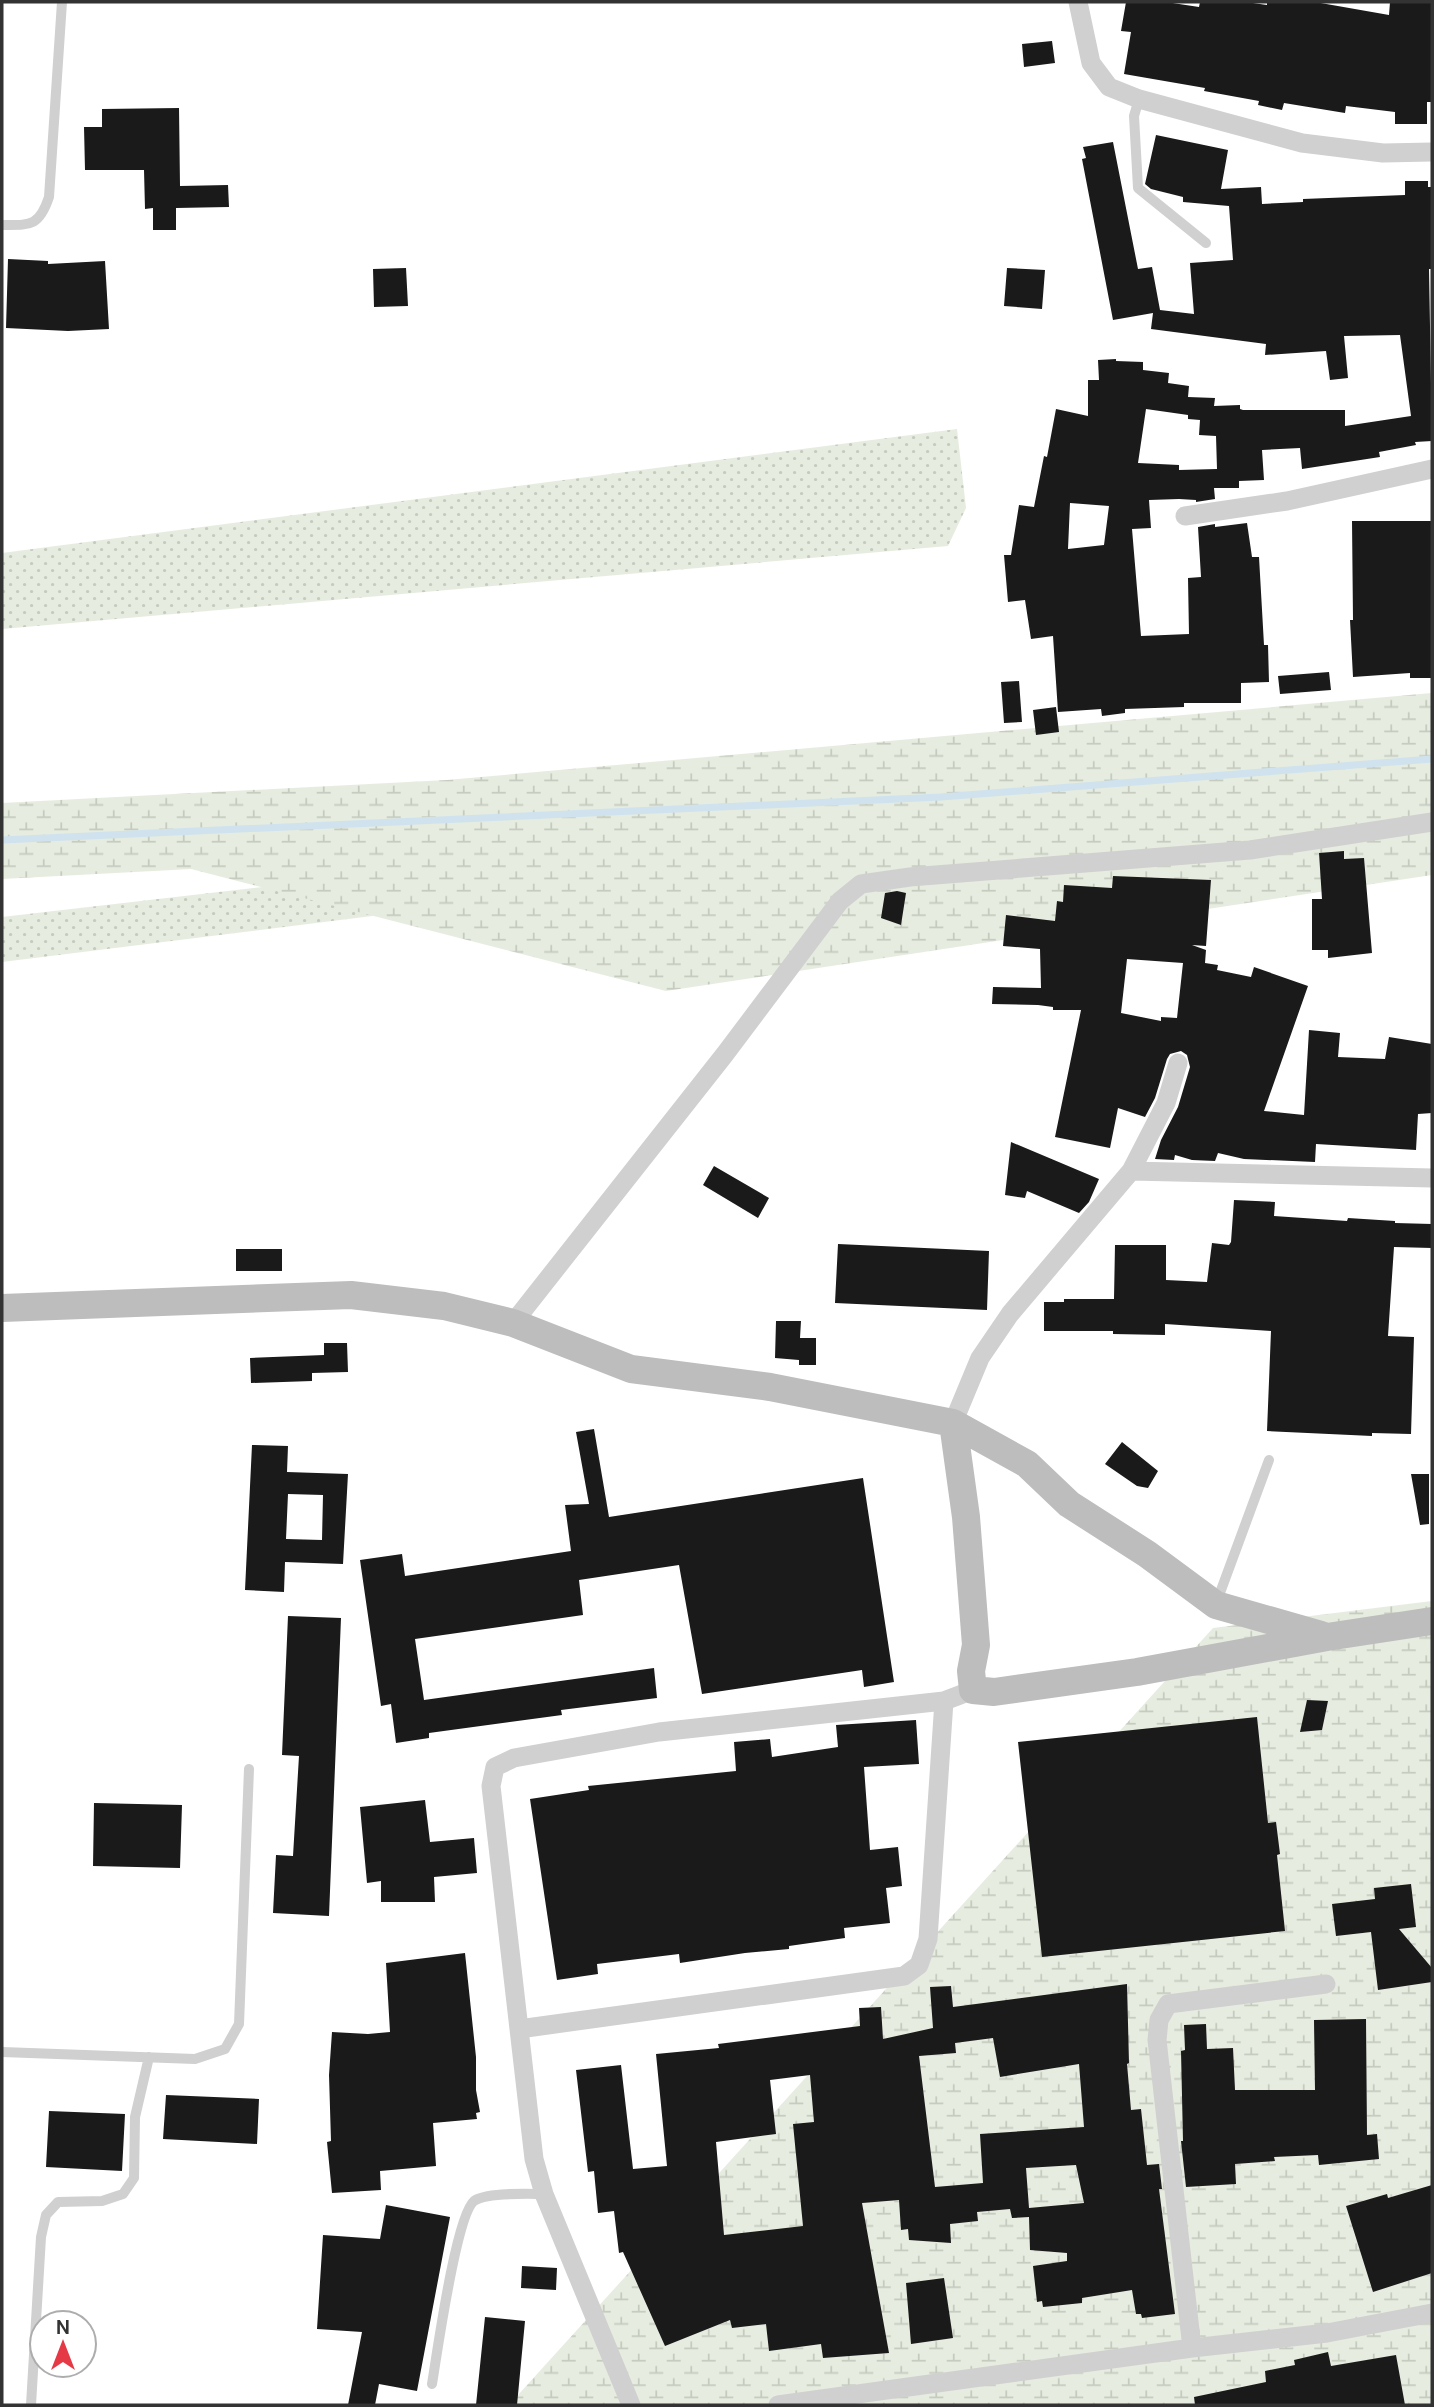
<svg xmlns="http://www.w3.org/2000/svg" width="1434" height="2407" font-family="'DM Sans',sans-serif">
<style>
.grass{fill:url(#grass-dots)}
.wetland{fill:url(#wetland-marsh)}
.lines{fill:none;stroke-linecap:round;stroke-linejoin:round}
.stream{stroke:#cfe2ee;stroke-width:7}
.building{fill:#1a1a1a;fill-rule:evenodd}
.lane{stroke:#d0d0d0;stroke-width:10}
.street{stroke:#d0d0d0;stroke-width:19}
.secondary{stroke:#bdbdbd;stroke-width:28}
</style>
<defs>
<pattern id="grass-dots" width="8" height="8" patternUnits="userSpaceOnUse" patternTransform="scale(1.75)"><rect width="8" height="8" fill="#e6ecdf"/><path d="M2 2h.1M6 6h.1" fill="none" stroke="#c6cbc0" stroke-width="1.8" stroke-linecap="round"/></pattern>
<pattern id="wetland-marsh" width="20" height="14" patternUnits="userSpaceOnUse" patternTransform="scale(1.75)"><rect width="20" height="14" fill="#e6ecdf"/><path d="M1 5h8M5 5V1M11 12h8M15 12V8" fill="none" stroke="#c6cbc0"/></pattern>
</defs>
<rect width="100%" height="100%" fill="#fff"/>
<path class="grass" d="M 957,429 L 966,508 L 948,546 L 2,629 L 2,553 Z
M 1432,753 L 1432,784 L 2,962 L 2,917 Z"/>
<path class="wetland" d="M 1432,693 L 1432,875 L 666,991 L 191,869 L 2,879 L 2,803 L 447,780 Z
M 1432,1601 L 1432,2405 L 509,2405 L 1213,1628 Z"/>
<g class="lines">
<path class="stream" d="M 2,840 L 941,797 L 1432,759"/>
</g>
<path class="building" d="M 1126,2 L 1166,2 L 1199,7 L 1200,2 L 1246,2 L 1267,5 L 1267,2 L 1315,2 L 1389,15 L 1390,2 L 1432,2 L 1432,102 L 1427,102 L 1427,124 L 1395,124 L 1395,112 L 1346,106 L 1345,113 L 1284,103 L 1282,110 L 1258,105 L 1259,101 L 1204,91 L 1205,88 L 1124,74 L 1131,32 L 1121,31 Z
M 1052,41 L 1055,63 L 1024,67 L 1022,44 Z
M 179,108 L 180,186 L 228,185 L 229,207 L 176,208 L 176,230 L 153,230 L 153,208 L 145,209 L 144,170 L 85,170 L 84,127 L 102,127 L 102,109 Z
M 1156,135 L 1228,150 L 1221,189 L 1261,187 L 1262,204 L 1303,202 L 1303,199 L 1405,195 L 1405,181 L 1428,181 L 1428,187 L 1432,187 L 1432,269 L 1429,269 L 1432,441 L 1415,442 L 1416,445 L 1379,452 L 1380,457 L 1302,469 L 1300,448 L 1262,450 L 1264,480 L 1239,481 L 1239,488 L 1214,488 L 1215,499 L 1196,502 L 1196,500 L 1179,499 L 1149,500 L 1151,528 L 1132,529 L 1141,636 L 1189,634 L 1188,578 L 1201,577 L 1198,527 L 1215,524 L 1215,527 L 1247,523 L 1252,557 L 1259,557 L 1264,645 L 1268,645 L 1269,682 L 1241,683 L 1241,703 L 1184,703 L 1184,707 L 1125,709 L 1125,713 L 1102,716 L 1101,709 L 1058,712 L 1053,636 L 1031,639 L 1025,600 L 1008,602 L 1004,555 L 1011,555 L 1019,505 L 1034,507 L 1044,456 L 1047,457 L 1056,409 L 1088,416 L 1088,380 L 1099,380 L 1098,360 L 1116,359 L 1116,361 L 1143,362 L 1143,370 L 1169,373 L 1168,383 L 1189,386 L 1188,397 L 1215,398 L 1214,406 L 1240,405 L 1240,409 L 1243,410 L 1345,410 L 1345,426 L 1411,416 L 1400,335 L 1344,336 L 1348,378 L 1330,380 L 1326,351 L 1265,355 L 1266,344 L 1151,329 L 1153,313 L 1113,320 L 1082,159 L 1086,158 L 1083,147 L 1113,142 L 1138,269 L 1152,267 L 1160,310 L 1194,314 L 1190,263 L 1233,260 L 1229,206 L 1183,202 L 1183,197 L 1151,189 L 1145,184 ZM 1146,409 L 1188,415 L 1188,419 L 1200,420 L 1199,435 L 1216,436 L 1217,469 L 1179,470 L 1179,465 L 1138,463 ZM 1070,503 L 1109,506 L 1104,545 L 1068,549 Z
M 8,259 L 48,261 L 48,264 L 105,261 L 109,329 L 68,331 L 6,328 Z
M 406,268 L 408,306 L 374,307 L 373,269 Z
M 1007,268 L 1045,270 L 1042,309 L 1004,306 Z
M 1352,521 L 1432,521 L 1432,678 L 1410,678 L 1410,673 L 1353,677 L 1350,620 L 1353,620 Z
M 1329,672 L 1331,690 L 1280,694 L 1278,676 Z
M 1019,681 L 1022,722 L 1004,723 L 1001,682 Z
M 1056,707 L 1059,732 L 1036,735 L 1033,710 Z
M 1344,851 L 1344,859 L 1364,858 L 1372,953 L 1328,958 L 1328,950 L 1312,950 L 1312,899 L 1322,899 L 1319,853 Z
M 1113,876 L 1211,880 L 1206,946 L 1192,945 L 1206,950 L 1205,963 L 1218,965 L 1217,970 L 1251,977 L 1254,967 L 1308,986 L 1264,1111 L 1304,1115 L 1309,1030 L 1340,1033 L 1338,1057 L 1385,1059 L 1389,1037 L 1432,1044 L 1432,1113 L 1418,1114 L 1416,1150 L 1316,1144 L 1315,1162 L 1244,1159 L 1218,1153 L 1215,1161 L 1192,1160 L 1175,1155 L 1174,1160 L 1155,1159 L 1161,1140 L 1178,1107 L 1190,1067 L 1187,1055 L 1181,1051 L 1170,1054 L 1167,1059 L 1155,1098 L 1145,1117 L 1118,1108 L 1110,1148 L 1055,1137 L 1081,1010 L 1053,1010 L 1053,1007 L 1038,1005 L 992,1004 L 993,987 L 1041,988 L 1040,949 L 1003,946 L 1006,915 L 1055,921 L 1057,901 L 1063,902 L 1064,885 L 1112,888 ZM 1127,959 L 1183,963 L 1177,1018 L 1161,1017 L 1161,1021 L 1121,1013 Z
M 897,891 L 906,893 L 901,925 L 881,918 L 885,893 Z
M 1011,1142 L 1099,1179 L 1089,1202 L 1079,1213 L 1027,1191 L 1025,1198 L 1005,1195 Z
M 714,1166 L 769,1198 L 758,1218 L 703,1185 Z
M 1234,1200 L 1275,1202 L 1274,1216 L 1347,1221 L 1348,1218 L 1395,1221 L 1395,1223 L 1432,1224 L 1432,1248 L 1394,1247 L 1388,1336 L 1414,1337 L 1411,1434 L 1372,1433 L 1372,1436 L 1267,1431 L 1271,1331 L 1165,1324 L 1165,1335 L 1113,1334 L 1113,1331 L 1044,1331 L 1044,1302 L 1064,1302 L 1064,1299 L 1114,1299 L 1115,1245 L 1166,1245 L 1166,1280 L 1207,1282 L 1212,1243 L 1229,1245 L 1231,1242 Z
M 838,1244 L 989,1251 L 987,1310 L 835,1303 Z
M 236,1249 L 282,1249 L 282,1271 L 236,1271 Z
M 776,1321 L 801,1321 L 800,1338 L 816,1338 L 816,1365 L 799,1365 L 799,1360 L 775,1358 Z
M 324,1343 L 347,1343 L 348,1372 L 312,1373 L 312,1381 L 251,1383 L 250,1358 L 324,1355 Z
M 594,1429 L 609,1517 L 863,1478 L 894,1682 L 864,1687 L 862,1670 L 702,1694 L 679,1565 L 579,1580 L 583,1615 L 415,1639 L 424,1700 L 654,1668 L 657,1698 L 561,1710 L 562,1715 L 429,1733 L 429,1738 L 396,1743 L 391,1704 L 381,1706 L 360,1560 L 402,1554 L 405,1576 L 571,1551 L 565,1505 L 589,1504 L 576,1432 Z
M 1122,1442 L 1158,1471 L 1148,1488 L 1137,1486 L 1105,1464 Z
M 252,1445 L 288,1446 L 287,1472 L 348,1474 L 343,1564 L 285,1562 L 284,1592 L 245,1590 ZM 288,1494 L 323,1495 L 322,1540 L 286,1539 Z
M 1411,1474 L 1429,1474 L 1429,1524 L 1420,1525 Z
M 288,1616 L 341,1618 L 329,1916 L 273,1913 L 276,1855 L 293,1856 L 299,1756 L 282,1755 Z
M 1307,1700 L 1328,1701 L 1322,1730 L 1300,1732 Z
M 1257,1717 L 1268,1823 L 1276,1822 L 1280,1854 L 1277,1855 L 1285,1931 L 1042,1957 L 1018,1742 Z
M 916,1720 L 919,1764 L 864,1767 L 870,1850 L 898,1847 L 902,1886 L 886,1888 L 890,1923 L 844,1928 L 845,1938 L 789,1946 L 789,1949 L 745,1953 L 680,1963 L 679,1954 L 597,1964 L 598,1974 L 557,1980 L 530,1799 L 589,1790 L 588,1786 L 736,1771 L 734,1742 L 770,1739 L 772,1757 L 838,1747 L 836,1725 Z
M 425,1800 L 430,1842 L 474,1838 L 477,1873 L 434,1877 L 435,1902 L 381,1902 L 381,1881 L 367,1883 L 360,1807 Z
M 94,1803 L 182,1805 L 180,1868 L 93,1866 Z
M 1411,1884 L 1416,1927 L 1399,1929 L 1432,1968 L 1432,1982 L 1378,1990 L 1371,1932 L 1336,1936 L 1332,1904 L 1375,1899 L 1374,1888 Z
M 465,1953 L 476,2057 L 476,2090 L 480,2112 L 476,2113 L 477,2119 L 433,2123 L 436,2166 L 380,2171 L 381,2190 L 332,2193 L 327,2142 L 331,2141 L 329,2075 L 332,2032 L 368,2034 L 390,2032 L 386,1963 Z
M 1127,1984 L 1129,2063 L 1127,2064 L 1131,2110 L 1141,2109 L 1147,2165 L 1159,2164 L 1162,2189 L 1159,2189 L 1175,2314 L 1142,2318 L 1141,2314 L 1136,2314 L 1132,2290 L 1082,2298 L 1082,2303 L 1043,2307 L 1042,2301 L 1037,2302 L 1033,2266 L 1067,2261 L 1067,2253 L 1030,2250 L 1029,2217 L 1012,2218 L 1010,2209 L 977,2212 L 978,2221 L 950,2224 L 951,2243 L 909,2240 L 908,2229 L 901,2230 L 899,2200 L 862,2203 L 889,2353 L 823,2358 L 821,2344 L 769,2351 L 766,2324 L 732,2328 L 730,2320 L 665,2346 L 623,2252 L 619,2253 L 614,2211 L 598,2213 L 594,2171 L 588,2172 L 576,2070 L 621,2065 L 633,2169 L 667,2166 L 656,2054 L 719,2048 L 718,2044 L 860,2026 L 859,2008 L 881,2007 L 883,2039 L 933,2028 L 930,1987 L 951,1986 L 953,2007 ZM 993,2038 L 1000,2077 L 1079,2064 L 1084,2127 L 980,2134 L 983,2183 L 935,2187 L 919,2056 L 956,2053 L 955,2043 ZM 810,2075 L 814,2122 L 793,2124 L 803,2226 L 724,2235 L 716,2142 L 776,2134 L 770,2080 ZM 1076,2165 L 1084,2203 L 1029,2208 L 1026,2168 Z
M 1366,2019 L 1367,2135 L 1377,2134 L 1379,2159 L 1319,2165 L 1318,2155 L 1274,2157 L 1275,2161 L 1235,2164 L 1236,2184 L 1186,2187 L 1181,2141 L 1183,2141 L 1181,2051 L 1185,2050 L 1184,2025 L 1206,2024 L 1207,2049 L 1233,2048 L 1235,2090 L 1315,2090 L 1314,2020 Z
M 166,2095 L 259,2099 L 257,2144 L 163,2139 Z
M 49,2111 L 125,2114 L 122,2171 L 46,2167 Z
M 1432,2185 L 1432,2273 L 1373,2292 L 1346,2206 L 1387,2194 L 1388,2198 Z
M 386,2205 L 450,2217 L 417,2391 L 379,2384 L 375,2405 L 348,2405 L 362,2332 L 317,2329 L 323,2235 L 380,2239 Z
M 522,2266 L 557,2268 L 556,2290 L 521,2288 Z
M 944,2278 L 953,2338 L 911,2344 L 906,2283 Z
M 485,2317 L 525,2321 L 517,2405 L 476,2405 Z
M 1328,2352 L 1331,2366 L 1396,2355 L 1405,2405 L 1195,2405 L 1194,2397 L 1266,2382 L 1265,2371 L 1295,2365 L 1294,2360 Z"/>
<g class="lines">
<path class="lane" d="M 1139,99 L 1134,116 L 1138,188 L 1206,243
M 2,225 C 30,225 39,227 49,197 L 62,2
M 1217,1601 L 1269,1460
M 2,2052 L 195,2059 L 225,2049 L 239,2024 L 249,1769
M 432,2384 C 437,2354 456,2216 474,2201 C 486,2192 528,2194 544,2194
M 31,2405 L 41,2237 L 46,2215 L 58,2202 L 102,2201 L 123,2194 L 134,2178 L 135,2117 L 149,2057"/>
<path class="street" d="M 1078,2 L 1091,63 L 1109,87 L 1139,99 L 1302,143 L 1383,153 L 1432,152
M 1185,516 L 1287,501 L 1432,469
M 1131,1171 L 1432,1178
M 513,1323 L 725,1054 L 840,901 L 861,884 L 910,877 L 1250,850 L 1432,822
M 953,1423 L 980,1358 L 1010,1314 L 1131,1171 L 1166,1103 L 1178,1063
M 519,2029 L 491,1786 L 495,1767 L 514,1758 L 659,1732 L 944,1701 L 973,1690
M 1192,2348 L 1157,2040 L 1159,2020 L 1168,2004 L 1326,1984
M 631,2405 L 544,2194 L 534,2159 L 519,2029 L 904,1976 L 919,1965 L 928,1939 L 944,1701
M 778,2405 L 1192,2348 L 1327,2333 L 1432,2313"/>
<path class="secondary" d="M 2,1308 L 351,1295 L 444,1306 L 513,1323 L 631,1369 L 770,1387 L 953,1423 L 966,1517 L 976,1645 L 971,1671 L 973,1690 L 994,1692 L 1137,1672 L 1327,1637 L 1432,1621
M 953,1423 L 1027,1464 L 1069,1504 L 1147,1554 L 1216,1605 L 1321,1635"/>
</g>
<rect width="1434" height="2407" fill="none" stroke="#333333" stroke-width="7"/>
<g transform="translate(63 2344)"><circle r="33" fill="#ffffff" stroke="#adadad" stroke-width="2"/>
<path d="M0-5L12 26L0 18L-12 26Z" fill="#e63946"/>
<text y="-10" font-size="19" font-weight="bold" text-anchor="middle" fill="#333333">N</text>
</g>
</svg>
